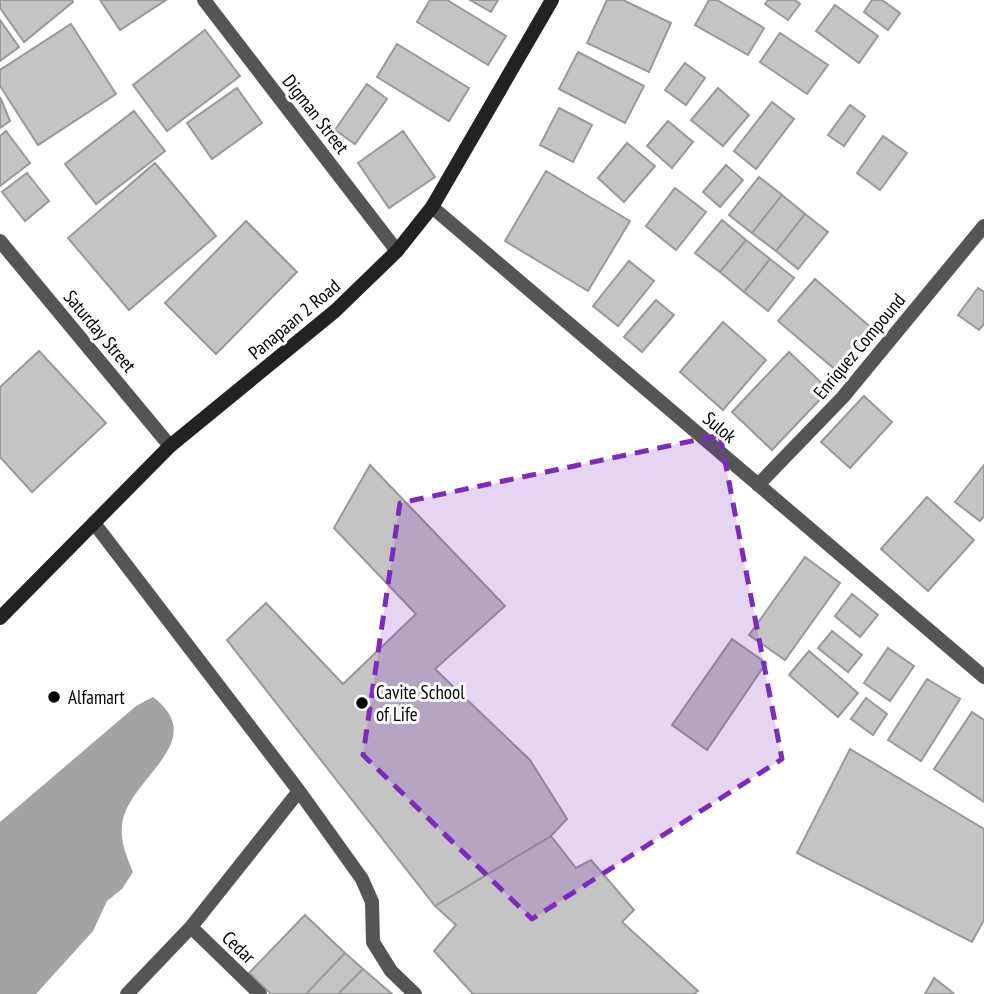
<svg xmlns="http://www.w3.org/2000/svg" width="984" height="994" font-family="'PT Sans Narrow',sans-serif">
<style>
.water{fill:#a3a3a3}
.building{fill:#c4c4c4;stroke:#999;stroke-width:2}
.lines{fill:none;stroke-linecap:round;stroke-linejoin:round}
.street{stroke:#555;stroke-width:14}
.secondary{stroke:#222;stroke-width:14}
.marked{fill:#7b2cbf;fill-opacity:0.2;stroke:#7b2cbf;stroke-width:5;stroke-dasharray:14 9;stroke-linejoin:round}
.poi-dot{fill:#000;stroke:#fff;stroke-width:2.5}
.labels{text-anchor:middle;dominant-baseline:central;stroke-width:6;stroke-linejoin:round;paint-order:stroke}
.street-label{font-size:19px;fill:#000;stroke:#fff}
.poi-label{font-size:19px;fill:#000;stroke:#fff;text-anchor:start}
</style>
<rect width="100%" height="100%" fill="#fff"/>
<path class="water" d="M 153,697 C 212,742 127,778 122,825 C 120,842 127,857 133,872 L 122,889 L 107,901 L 93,931 L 36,994 L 0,994 L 0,822 L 136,706 Z"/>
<path class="building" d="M 0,0 L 72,0 L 73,2 L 24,42 L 0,8 Z
M 100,0 L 166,0 L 120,30 Z
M 430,0 L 447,0 L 506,36 L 488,65 L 417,22 Z
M 470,0 L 498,0 L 491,12 Z
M 607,0 L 623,0 L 671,23 L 649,72 L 587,43 Z
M 709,0 L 717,0 L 764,28 L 748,55 L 695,25 Z
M 768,0 L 795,0 L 800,4 L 788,20 L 765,4 Z
M 872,0 L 882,0 L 900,13 L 888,30 L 864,12 Z
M 835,5 L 878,36 L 859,63 L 816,31 Z
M 0,20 L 19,47 L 0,61 Z
M 71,24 L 116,94 L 38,145 L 0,86 L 0,70 Z
M 205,30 L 240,76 L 167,131 L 133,85 Z
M 780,33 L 828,65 L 807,94 L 760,62 Z
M 397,44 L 469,88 L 449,121 L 377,77 Z
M 578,52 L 644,86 L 625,123 L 559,89 Z
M 685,63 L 705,78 L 686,105 L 665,90 Z
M 367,84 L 387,99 L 355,144 L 335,130 Z
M 237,88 L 262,123 L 212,159 L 187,123 Z
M 718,88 L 749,115 L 723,146 L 691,120 Z
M 0,97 L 10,121 L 0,128 Z
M 772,102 L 794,119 L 756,169 L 734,151 Z
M 850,105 L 865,116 L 844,146 L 828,135 Z
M 559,108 L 592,125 L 573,162 L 540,145 Z
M 134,111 L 165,151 L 96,204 L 65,164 Z
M 668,121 L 693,142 L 672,168 L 647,146 Z
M 6,131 L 30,163 L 0,186 L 0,136 Z
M 403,131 L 435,177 L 389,208 L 358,163 Z
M 883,136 L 907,153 L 880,190 L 857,173 Z
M 627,143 L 655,166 L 624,202 L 598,178 Z
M 155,163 L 216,236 L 129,310 L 68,238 Z
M 726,165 L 743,180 L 720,207 L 703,192 Z
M 546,171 L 630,221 L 588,291 L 505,241 Z
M 27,173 L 49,201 L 25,221 L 2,192 Z
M 759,177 L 782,195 L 752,233 L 729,215 Z
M 675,188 L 706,212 L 676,250 L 646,226 Z
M 782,195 L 805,214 L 776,251 L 752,233 Z
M 805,214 L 828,232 L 798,269 L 776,251 Z
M 722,220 L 746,240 L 720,272 L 695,253 Z
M 246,221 L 297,272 L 216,354 L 165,303 Z
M 746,240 L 770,259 L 744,292 L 720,272 Z
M 770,259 L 794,278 L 768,311 L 744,292 Z
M 629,261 L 654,281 L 618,326 L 593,306 Z
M 815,279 L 874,330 L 838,372 L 778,321 Z
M 978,288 L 984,292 L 984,324 L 979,330 L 958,315 Z
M 656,300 L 674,315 L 642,352 L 624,337 Z
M 723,322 L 766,360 L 723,410 L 680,372 Z
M 39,351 L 106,423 L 32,492 L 0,457 L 0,387 Z
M 789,352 L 829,390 L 772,450 L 732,412 Z
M 864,396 L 892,422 L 850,468 L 821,442 Z
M 370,465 L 505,606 L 435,669 L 530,760 L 567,819 L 551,836 L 435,906 L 227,640 L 266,603 L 343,684 L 416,614 L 334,528 Z
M 984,465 L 984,516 L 980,521 L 955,502 Z
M 927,497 L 974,540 L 928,591 L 881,549 Z
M 805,557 L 840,583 L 785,660 L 749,635 Z
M 852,594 L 878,615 L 860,637 L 835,616 Z
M 832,631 L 862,655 L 848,672 L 818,648 Z
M 732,639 L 766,663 L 707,750 L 672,725 Z
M 888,648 L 914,666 L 890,701 L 864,683 Z
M 809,651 L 858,693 L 838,717 L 789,675 Z
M 927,679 L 960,699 L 921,761 L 888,740 Z
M 866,698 L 887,714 L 873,735 L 851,719 Z
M 972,712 L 984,720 L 984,802 L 934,769 Z
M 850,749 L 984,829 L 984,920 L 972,942 L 797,853 Z
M 551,836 L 576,868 L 591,860 L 634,910 L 622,922 L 698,991 L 694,994 L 473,994 L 434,951 L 456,925 L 435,906 Z
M 305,915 L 345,953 L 306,994 L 271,994 L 249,973 Z
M 345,953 L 363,969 L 338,994 L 306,994 Z
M 363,969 L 392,994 L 338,994 Z
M 934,978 L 947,988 L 954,994 L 925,994 Z"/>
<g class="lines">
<path class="street" d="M 204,0 L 397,251
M 432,207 L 984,677
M 0,241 L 170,446
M 758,485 L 843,397 L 984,226
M 94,523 L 299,791 L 191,927 L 127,994
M 299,791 L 362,879 L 372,902 L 373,942 L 391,971 L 415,994
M 191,927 L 260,994"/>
<path class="secondary" d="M 0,618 L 170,446 L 335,311 L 397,251 L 432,207 L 552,0"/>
</g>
<path class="marked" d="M 720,435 L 782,759 L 532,919 L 363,755 L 400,503 Z"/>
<g class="poi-dot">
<circle cx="54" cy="697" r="7"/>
<circle cx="362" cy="703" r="7"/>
</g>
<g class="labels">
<g class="street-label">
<text transform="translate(316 114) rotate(52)">Digman Street</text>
<text transform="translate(294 319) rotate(-40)">Panapaan 2 Road</text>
<text transform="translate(100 331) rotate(50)">Saturday Street</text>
<text transform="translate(859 346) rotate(-50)">Enriquez Compound</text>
<text transform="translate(720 427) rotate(40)">Sulok</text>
<text transform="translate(239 947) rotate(44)">Cedar</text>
</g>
<g class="poi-label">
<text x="376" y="692">Cavite School<tspan x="376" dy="22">of Life</tspan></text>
<text x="68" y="697">Alfamart</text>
</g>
</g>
</svg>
